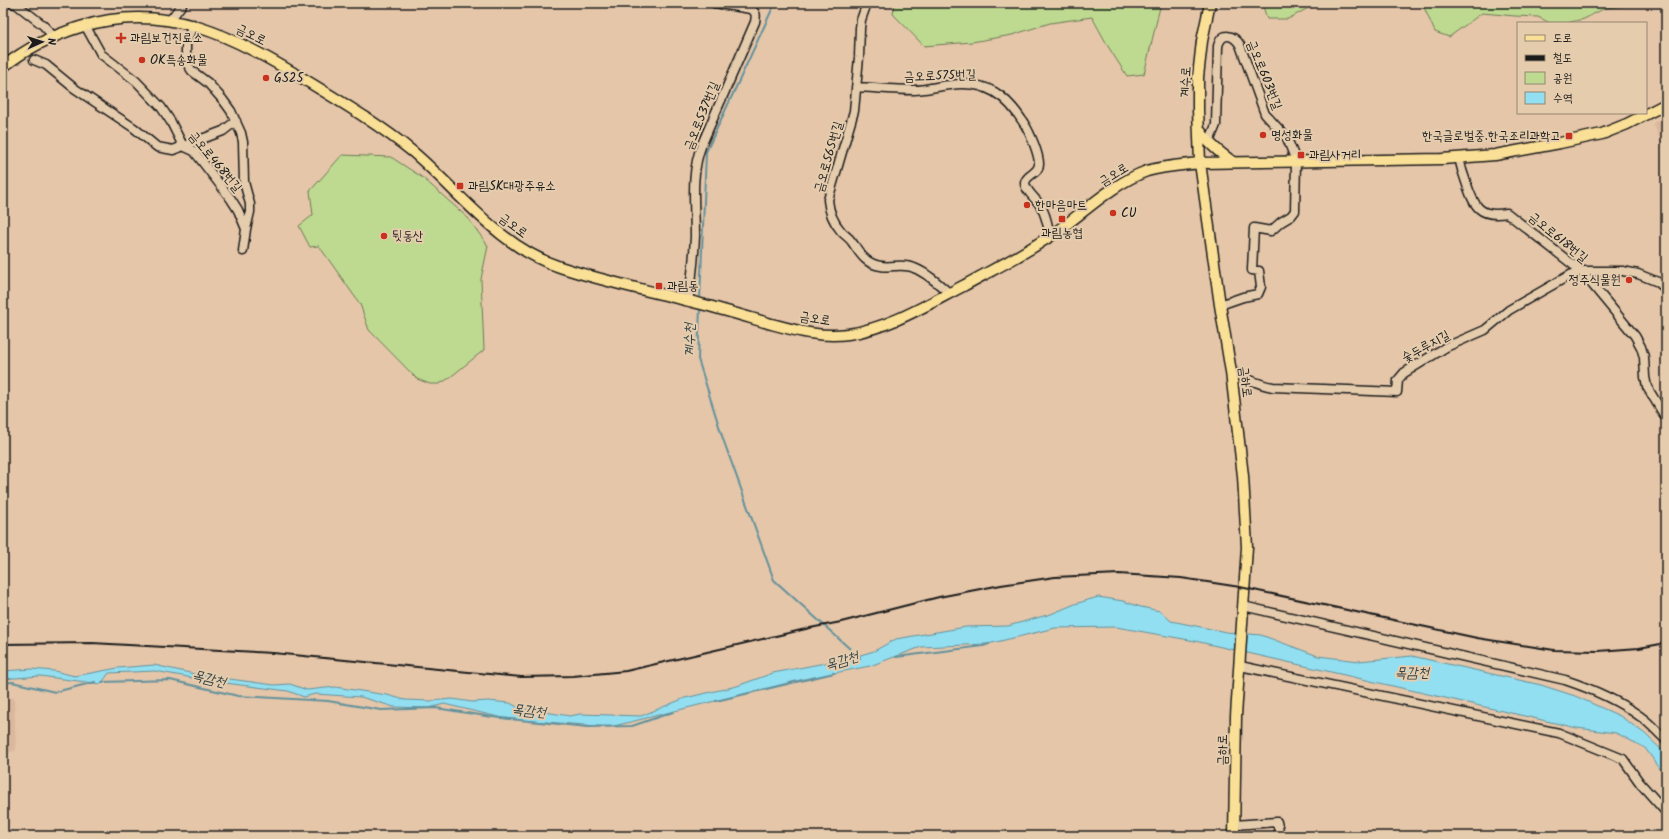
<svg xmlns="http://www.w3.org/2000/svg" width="1669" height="839" font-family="Kalam,'Poor Story',sans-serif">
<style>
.built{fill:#dbb89d}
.green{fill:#bed990;stroke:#6d7a56}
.water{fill:#92dff1;stroke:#63919c}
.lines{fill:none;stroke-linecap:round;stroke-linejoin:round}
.stream{stroke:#63919c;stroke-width:2}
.minor-casing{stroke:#1c1c1c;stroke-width:11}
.major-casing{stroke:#1c1c1c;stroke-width:13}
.minor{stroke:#e5ccad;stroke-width:8}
.major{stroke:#fadf96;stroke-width:10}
.rail{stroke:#1c1c1c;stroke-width:2}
.poi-dot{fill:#c8321e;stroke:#e5ccad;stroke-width:1.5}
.labels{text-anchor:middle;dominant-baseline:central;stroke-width:4;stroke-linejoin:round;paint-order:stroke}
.street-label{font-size:13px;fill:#1c1c1c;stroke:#e5ccad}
.poi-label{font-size:13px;fill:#1c1c1c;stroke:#e5ccad;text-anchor:start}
.water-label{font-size:14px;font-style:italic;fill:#344347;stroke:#e5ccad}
</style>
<rect width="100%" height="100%" fill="#e5c6a9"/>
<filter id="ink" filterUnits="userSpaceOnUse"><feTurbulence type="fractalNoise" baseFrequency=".025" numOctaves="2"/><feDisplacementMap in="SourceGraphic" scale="8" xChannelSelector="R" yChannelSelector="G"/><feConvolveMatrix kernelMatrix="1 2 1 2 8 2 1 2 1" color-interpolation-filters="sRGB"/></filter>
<g filter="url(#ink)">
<path class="built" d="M 1666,116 L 1666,155 L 1653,123 Z
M 3,698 L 14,698 L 16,750 L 3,755 Z"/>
<path class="green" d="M 895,3 L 1161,3 L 1144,74 L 1127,76 L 1109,48 L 1092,17 L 1050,23 L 1012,35 L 972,42 L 924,46 L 893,14 Z
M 1262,3 L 1313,3 L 1310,7 L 1288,19 L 1267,19 Z
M 1422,3 L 1653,3 L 1605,8 L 1584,19 L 1566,23 L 1550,23 L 1538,17 L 1515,16 L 1482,13 L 1449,37 L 1435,32 Z
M 342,155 L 391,157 L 423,178 L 468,218 L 488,246 L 481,279 L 484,350 L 448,379 L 439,384 L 430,384 L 417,379 L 369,330 L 360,304 L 319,246 L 310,247 L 299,226 L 313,215 L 310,191 Z"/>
<path class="water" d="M 1098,597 L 1123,601 L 1141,607 L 1160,611 L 1171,621 L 1226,632 L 1261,635 L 1318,656 L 1359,661 L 1412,656 L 1541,685 L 1575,696 L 1620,716 L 1644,733 L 1666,754 L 1666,777 L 1645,748 L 1616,733 L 1577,728 L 1195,641 L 1116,627 L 1055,628 L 988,644 L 921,647 L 870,666 L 804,679 L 610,727 L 507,719 L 444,704 L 429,708 L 394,707 L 361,697 L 315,694 L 304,697 L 288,691 L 209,681 L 155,671 L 109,673 L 101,684 L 40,676 L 3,679 L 3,671 L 32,669 L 54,671 L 75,676 L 118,668 L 154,665 L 199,675 L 237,680 L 274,685 L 290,684 L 307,690 L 335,687 L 387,695 L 405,700 L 431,701 L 452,699 L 472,702 L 488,701 L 510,703 L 519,708 L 570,716 L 580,714 L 641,716 L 685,698 L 737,686 L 773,673 L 851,658 L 874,651 L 896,639 L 966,627 L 1008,626 L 1051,614 L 1075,604 Z"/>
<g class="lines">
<path class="stream" d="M 700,300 L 706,152 L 775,3
M 700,307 L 698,359 L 723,439 L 774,580 L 860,658
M 896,657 L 983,646 L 989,644
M 102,682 L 170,680 L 238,696 L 328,701 L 381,710 L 436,708 L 492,717 L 587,727 L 632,726 L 673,712
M 3,683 L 12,682 L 55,692 L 95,682
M 716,701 L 834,673"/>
<g class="minor-casing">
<path id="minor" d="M 11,3 L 16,4 L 43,25 L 53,36
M 867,3 L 861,20 L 860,28 L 859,57 L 854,111 L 828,200 C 829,211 834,223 841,231 C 844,235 849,237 852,242 C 860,253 865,264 881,266 C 892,268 903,263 914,268 C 927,273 939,284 949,293
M 171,19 L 183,3
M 193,24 L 186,44 L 186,59 L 188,65 L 192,71 L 208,83 L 223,100 L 231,111 L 241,133 L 243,142 L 244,182 L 250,204 L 250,212 L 246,229
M 85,25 L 101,54 L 136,81 L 161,107 L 171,122 L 183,146 L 194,151 L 231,199 L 238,210 L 246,229 L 243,251
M 34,60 L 46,65 L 74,88 L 134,128 L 157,147 L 173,150 L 223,131 L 236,121
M 856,87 C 876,88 895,90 914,90 C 926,90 938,86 950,85 C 986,80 1007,95 1025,125 C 1030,133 1039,154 1039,164 C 1039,174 1026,174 1025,183 C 1025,190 1036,199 1040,205 C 1046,214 1048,226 1050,237
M 1209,142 L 1216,125 L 1218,46 C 1222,31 1234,35 1240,45 L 1265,114 L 1287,138 L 1296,161 L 1295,211 L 1291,216 L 1281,222 L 1271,231 L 1254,228 L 1252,270 L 1259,271 L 1261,287 L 1258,294 L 1243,297 L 1220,305
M 1459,158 C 1461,167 1463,174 1466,182 C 1474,206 1479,218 1507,213 L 1581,271 L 1635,336 L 1641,347 L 1644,357 L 1645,377 L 1647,387 L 1666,418
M 688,301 C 692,279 694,258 695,236 C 695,205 690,174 702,144 L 755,22 C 756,16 757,13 751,9 L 714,3
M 1231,372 C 1245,377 1258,385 1273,387 L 1397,392 L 1398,380 L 1404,373 L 1446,347 L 1485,330 L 1509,310 L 1570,275 L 1581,271 L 1623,271 L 1638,274 L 1658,282 L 1666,289
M 1243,606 L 1565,680 C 1592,689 1618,700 1641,717 C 1650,723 1658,733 1666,740
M 1240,666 L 1559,733 L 1623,759 L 1640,783 L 1666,812
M 1234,825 L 1277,822 L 1280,836"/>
</g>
<g class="major-casing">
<path id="major" d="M 1210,3 L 1202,41 L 1198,77 L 1198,109 L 1200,163 L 1220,305 L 1231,372 L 1243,476 L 1247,547 L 1236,716 L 1234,836
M 3,67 C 27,48 51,36 80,27 C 167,0 234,37 307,81 C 343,103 380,125 413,152 C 460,192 499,247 560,267 C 605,282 651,291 697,303 C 721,309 744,316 768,323 C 794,330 820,338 848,334 C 890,328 928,304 965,285 C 990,271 1017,258 1041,242 C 1076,221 1108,185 1147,171 C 1164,166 1183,165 1200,163 L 1442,159 L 1495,155 L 1560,143 L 1602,134 L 1627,124 L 1666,104
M 1199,129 C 1207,143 1220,153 1233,162"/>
</g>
<use href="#minor" class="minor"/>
<use href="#major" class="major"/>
<path class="rail" d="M 3,644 L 92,643 L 273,653 L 521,677 L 573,676 L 626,671 L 810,628 L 841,622 L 939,597 L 1001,585 L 1055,577 L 1119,574 L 1181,578 L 1240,587 L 1477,638 L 1554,650 L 1598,651 L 1639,648 L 1666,643"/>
</g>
</g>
<g class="poi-dot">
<path d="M119 32h4v4h4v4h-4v4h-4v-4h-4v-4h4z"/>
<circle cx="142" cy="60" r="4"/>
<circle cx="266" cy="78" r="4"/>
<circle cx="1263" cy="135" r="4"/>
<rect x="1565" y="132" width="8" height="8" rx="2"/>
<rect x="1297" y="151" width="8" height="8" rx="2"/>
<rect x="456" y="182" width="8" height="8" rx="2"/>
<circle cx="1027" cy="205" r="4"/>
<circle cx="1113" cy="213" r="4"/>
<rect x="1058" y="215" width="8" height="8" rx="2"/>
<circle cx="384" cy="236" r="4"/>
<circle cx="1629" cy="280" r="4"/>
<rect x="655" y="282" width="8" height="8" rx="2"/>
</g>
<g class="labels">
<g class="street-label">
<text transform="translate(251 35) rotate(26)">금오로</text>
<text transform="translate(1264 75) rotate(68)">금오로603번길</text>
<text transform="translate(940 76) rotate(-2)">금오로575번길</text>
<text transform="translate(1186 82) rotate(-87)">계수로</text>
<text transform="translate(702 116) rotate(-68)">금오로537번길</text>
<text transform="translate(829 157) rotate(-74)">금오로565번길</text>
<text transform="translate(215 162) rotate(50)">금오로468번길</text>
<text transform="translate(1114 175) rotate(-32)">금오로</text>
<text transform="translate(513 226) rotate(36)">금오로</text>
<text transform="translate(1558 238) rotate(39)">금오로618번길</text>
<text transform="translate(815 319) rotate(9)">금오로</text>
<text transform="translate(1426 347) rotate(-29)">숯두루지길</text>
<text transform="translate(1245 382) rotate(83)">금하로</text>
<text transform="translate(1223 750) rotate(-89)">금하로</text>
</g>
<g class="poi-label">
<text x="130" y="38">과림보건진료소</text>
<text x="150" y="60">OK특송화물</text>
<text x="274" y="78">GS25</text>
<text x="1271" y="135">명성화물</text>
<text x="1561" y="136" text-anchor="end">한국글로벌중.한국조리과학고</text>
<text x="1309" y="155">과림사거리</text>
<text x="468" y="186">과림SK대광주유소</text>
<text x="1035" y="205">한마음마트</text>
<text x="1121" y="213">CU</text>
<text x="1062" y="233" text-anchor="middle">과림농협</text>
<text x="392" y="236">뒷동산</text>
<text x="1621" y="280" text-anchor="end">정주식물원</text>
<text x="667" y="286">과림동</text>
</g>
<g class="water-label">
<text transform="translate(690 340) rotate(-90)">계수천</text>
<text transform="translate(842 661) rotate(-17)">목감천</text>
<text x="1412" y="673">목감천</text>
<text transform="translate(209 679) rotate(14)">목감천</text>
<text transform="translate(529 711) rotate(6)">목감천</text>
</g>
</g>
<rect width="1669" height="839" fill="none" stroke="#e5ccad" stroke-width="16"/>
<rect x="8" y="8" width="1653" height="823" fill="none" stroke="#1c1c1c" stroke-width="1.5" filter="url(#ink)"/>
<rect x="1517" y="22" width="130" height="92" fill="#e5ccad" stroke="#958673"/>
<rect x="1525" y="35" width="20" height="6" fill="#fadf96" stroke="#958673"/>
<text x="1553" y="42" font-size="12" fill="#1c1c1c">도로</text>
<rect x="1525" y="55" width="20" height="6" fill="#1c1c1c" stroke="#958673"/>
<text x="1553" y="62" font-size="12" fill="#1c1c1c">철도</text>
<rect x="1525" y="72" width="20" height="12" fill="#bed990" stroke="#958673"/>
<text x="1553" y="82" font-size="12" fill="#1c1c1c">공원</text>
<rect x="1525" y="92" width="20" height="12" fill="#92dff1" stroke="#958673"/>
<text x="1553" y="102" font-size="12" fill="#1c1c1c">수역</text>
<g transform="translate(42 42) rotate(87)" stroke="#e5ccad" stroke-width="3" paint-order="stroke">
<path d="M0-3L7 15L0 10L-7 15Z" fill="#1c1c1c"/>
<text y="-6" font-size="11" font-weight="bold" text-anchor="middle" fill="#1c1c1c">N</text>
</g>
</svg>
